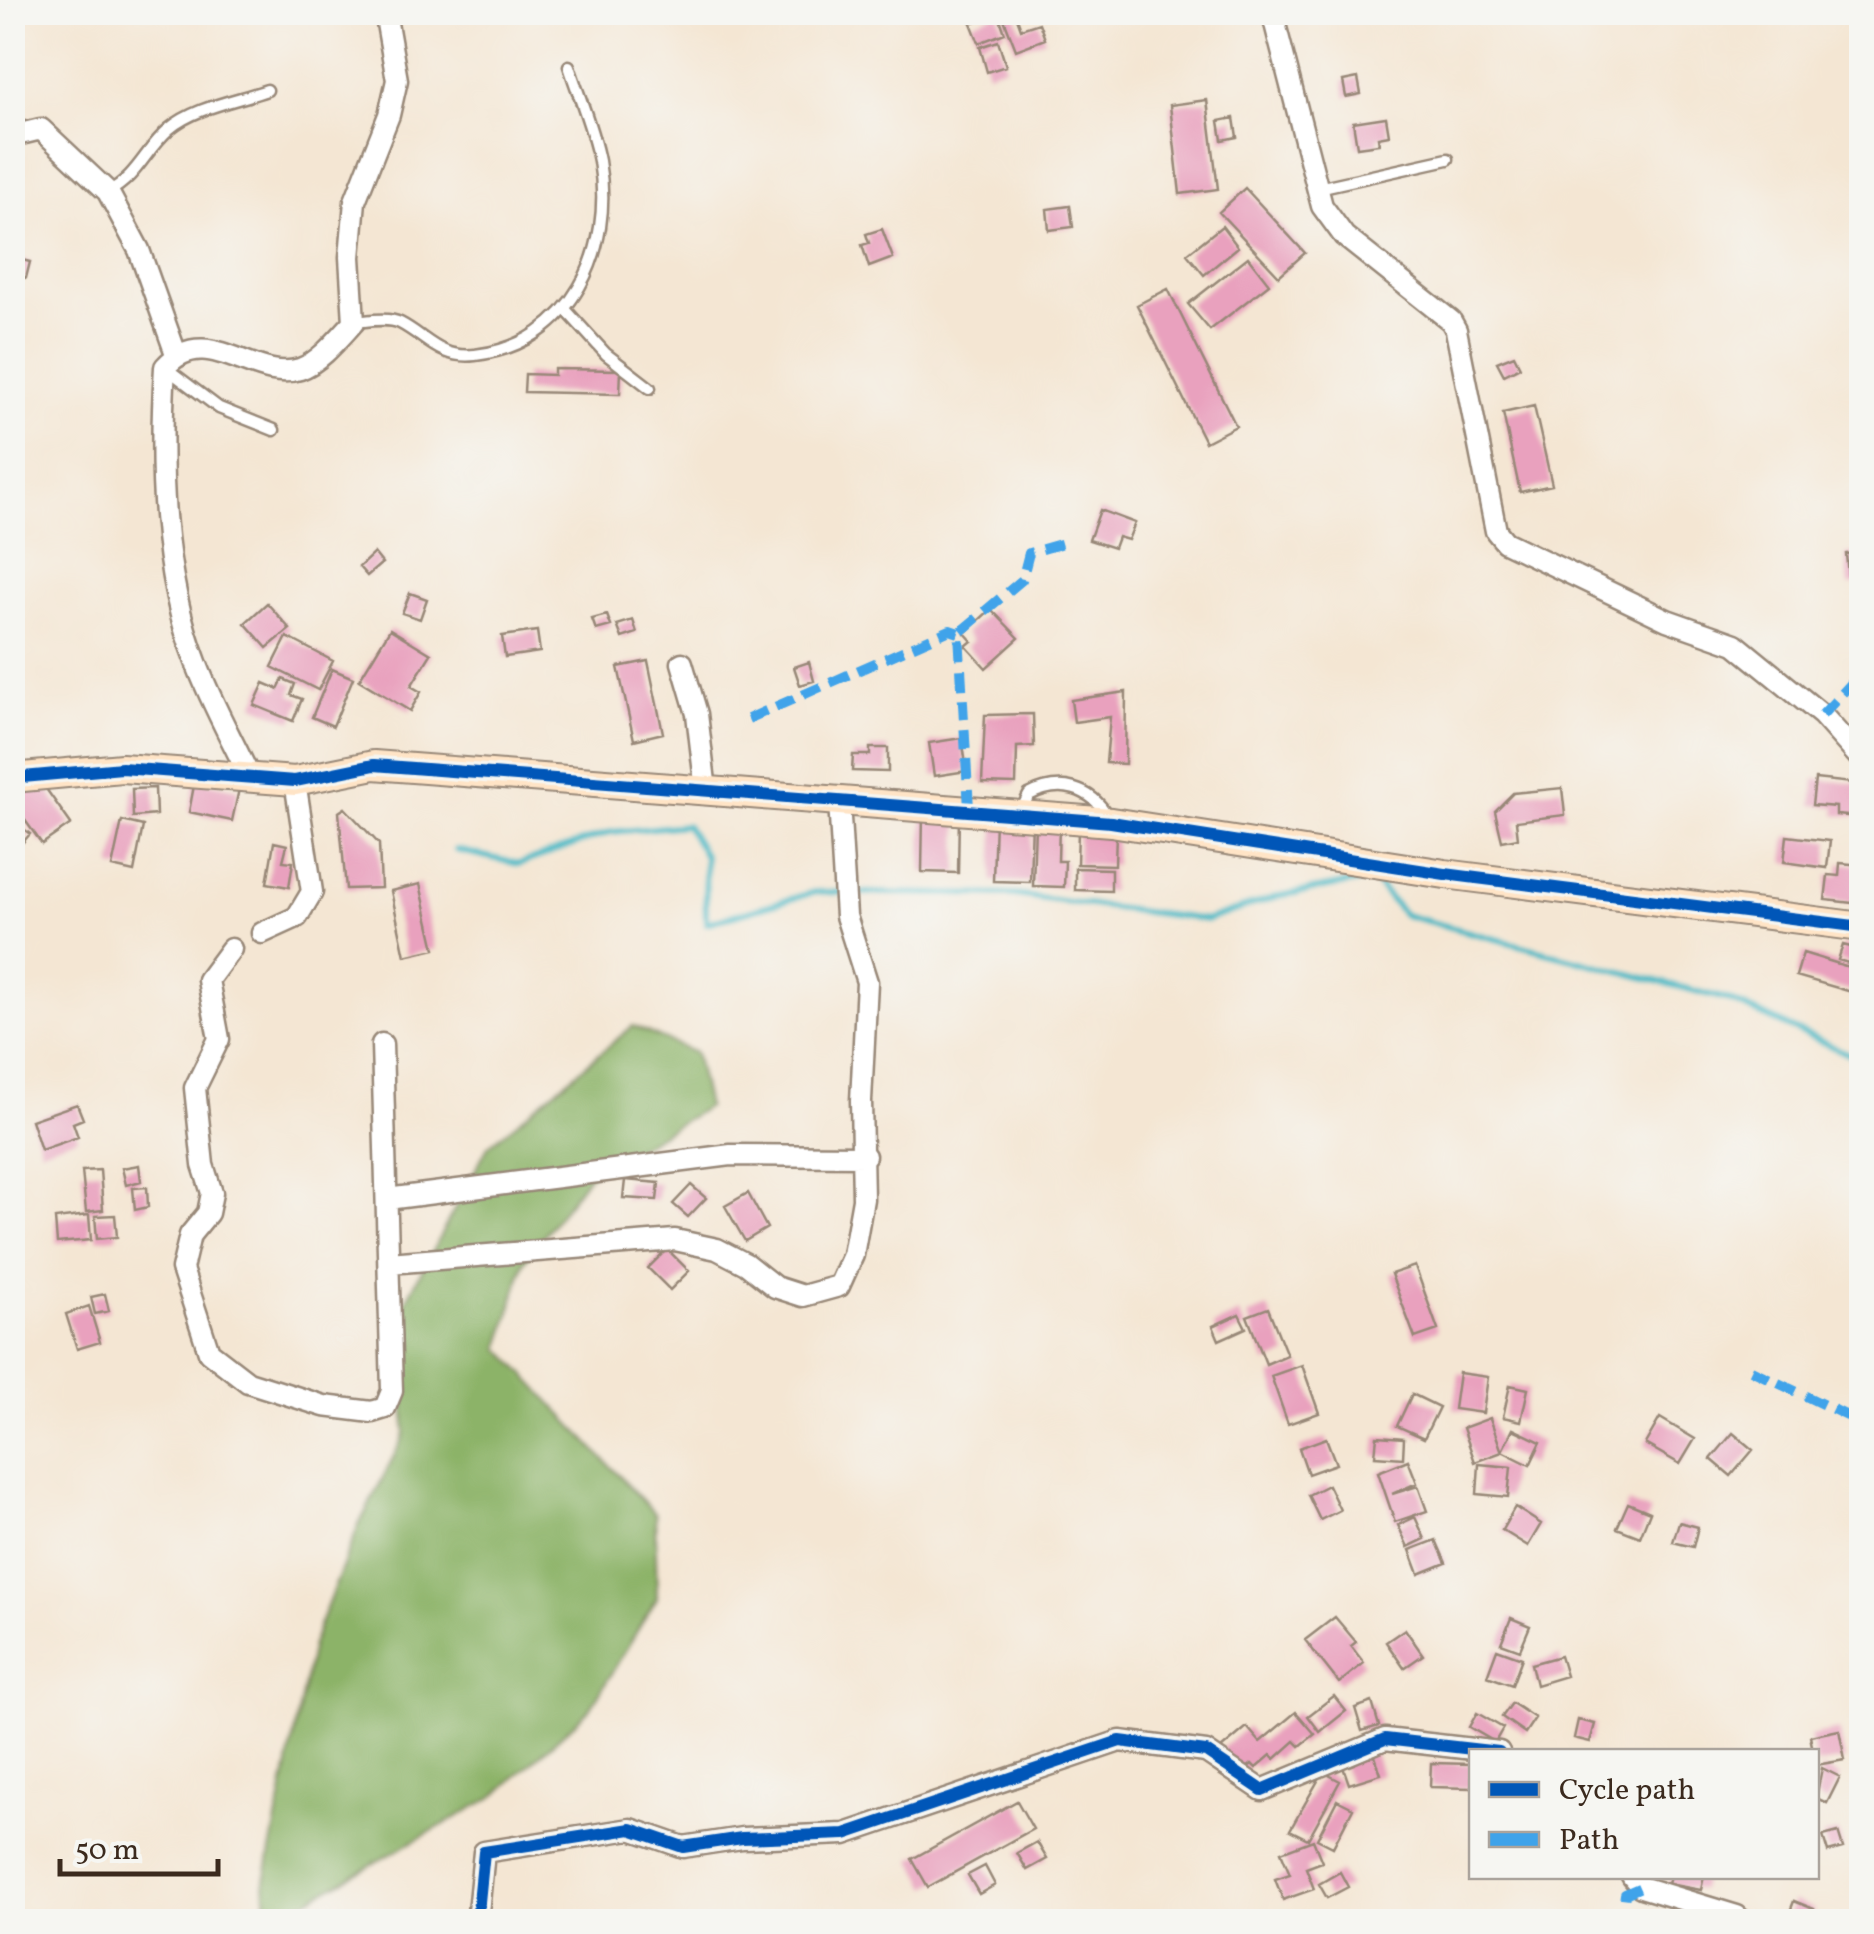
<svg xmlns="http://www.w3.org/2000/svg" width="1874" height="1934" font-family="Vollkorn,serif">
<style>
.forest{fill:#8cb368;stroke:#646e43;stroke-width:2.5}
.lines{fill:none;stroke-linecap:round;stroke-linejoin:round}
.stream{stroke:#4cb9c5;stroke-width:6}
.building{fill:#e9a1be}
.lane-casing{stroke:#988878;stroke-width:15}
.street-casing{stroke:#988878;stroke-width:25}
.secondary-casing{stroke:#988878;stroke-width:32}
.lane{stroke:#fff;stroke-width:10}
.street{stroke:#fff;stroke-width:20}
.secondary{stroke:#ffe4c6;stroke-width:28}
.quiet{stroke:#3fa3ea;stroke-width:10;stroke-dasharray:20 10;stroke-linecap:butt}
.cycleway-casing{stroke:#f6f6f2;stroke-width:19}
.cycleway{stroke:#0057b8;stroke-width:12}
</style>
<rect width="100%" height="100%" fill="#f6f6f2"/>
<filter id="ink" filterUnits="userSpaceOnUse"><feTurbulence type="fractalNoise" baseFrequency=".01" numOctaves="2"/><feDisplacementMap in="SourceGraphic" scale="20" xChannelSelector="R" yChannelSelector="G"/><feConvolveMatrix kernelMatrix="1 2 1 2 8 2 1 2 1" color-interpolation-filters="sRGB"/></filter>
<filter id="wash" filterUnits="userSpaceOnUse"><feTurbulence type="fractalNoise" baseFrequency=".0048" numOctaves="4" result="noise"/><feDisplacementMap in="SourceGraphic" scale="40" xChannelSelector="R" yChannelSelector="G"/><feGaussianBlur stdDeviation="2.25" result="paint"/><feColorMatrix in="noise" values="0 0 0 0 0 0 0 0 0 0 0 0 0 0 0 0 0 1.4 0 .05"/><feComposite in="paint" operator="in"/></filter>
<g filter="url(#wash)">
<rect width="100%" height="100%" fill="#f4e6d3"/>
<path class="forest" d="M 633,1026 L 695,1053 L 707,1107 L 587,1177 L 524,1262 L 500,1348 L 655,1514 L 657,1598 L 590,1709 L 495,1796 L 268,1922 L 265,1881 L 312,1644 L 359,1525 L 405,1434 L 404,1304 L 488,1146 Z"/>
<g class="lines">
<path class="stream" d="M 456,850 L 519,864 L 611,832 L 686,825 L 705,856 L 706,923 L 815,892 L 1014,895 L 1207,920 L 1279,896 L 1373,879 L 1404,915 L 1726,999 L 1862,1060"/>
</g>
<g id="blocks">
<path class="building" d="M 998,13 L 1005,33 L 979,43 L 971,23 Z
M 1016,15 L 1021,29 L 1039,23 L 1045,39 L 1016,50 L 1004,19 Z
M 998,41 L 1006,66 L 987,72 L 980,47 Z
M 1358,78 L 1361,94 L 1346,97 L 1343,81 Z
M 1207,100 L 1218,189 L 1180,194 L 1170,105 Z
M 1386,117 L 1389,135 L 1378,137 L 1379,144 L 1357,147 L 1353,122 Z
M 1234,118 L 1237,137 L 1222,140 L 1219,121 Z
M 1245,188 L 1305,253 L 1279,276 L 1219,212 Z
M 1070,206 L 1073,227 L 1049,230 L 1047,209 Z
M 12,225 L 24,227 L 20,255 L 12,254 Z
M 1222,226 L 1238,247 L 1204,275 L 1187,254 Z
M 882,229 L 893,258 L 869,267 L 862,245 L 869,243 L 866,234 Z
M 1248,257 L 1269,284 L 1210,330 L 1188,304 Z
M 14,258 L 30,262 L 26,278 L 12,275 Z
M 1168,289 L 1236,426 L 1205,442 L 1137,305 Z
M 1514,355 L 1520,367 L 1504,375 L 1497,362 Z
M 554,369 L 621,370 L 620,394 L 524,392 L 525,374 L 554,375 Z
M 1534,406 L 1552,485 L 1520,492 L 1503,413 Z
M 1100,510 L 1135,523 L 1128,540 L 1118,537 L 1114,548 L 1089,540 Z
M 1862,552 L 1862,583 L 1849,585 L 1846,554 Z
M 374,553 L 382,563 L 367,576 L 359,567 Z
M 410,593 L 427,599 L 420,619 L 402,613 Z
M 267,603 L 290,629 L 267,648 L 245,623 Z
M 991,609 L 1019,638 L 986,668 L 966,646 L 972,641 L 965,633 Z
M 607,615 L 611,626 L 596,630 L 592,619 Z
M 633,620 L 637,633 L 622,638 L 617,625 Z
M 390,629 L 431,654 L 411,686 L 421,692 L 410,711 L 359,680 Z
M 537,631 L 540,652 L 505,657 L 502,636 Z
M 287,637 L 333,661 L 318,690 L 272,667 Z
M 648,661 L 663,733 L 634,740 L 618,667 Z
M 809,662 L 814,681 L 800,685 L 794,667 Z
M 332,669 L 353,678 L 333,726 L 312,717 Z
M 283,679 L 295,684 L 291,695 L 302,699 L 293,721 L 254,705 L 264,683 L 278,689 Z
M 1126,692 L 1125,764 L 1106,763 L 1110,717 L 1074,722 L 1071,700 Z
M 1033,714 L 1034,746 L 1017,747 L 1016,784 L 982,783 L 985,715 Z
M 962,738 L 967,771 L 934,776 L 929,743 Z
M 870,748 L 888,748 L 888,772 L 852,771 L 853,755 L 870,755 Z
M 39,779 L 71,824 L 42,844 L 12,802 Z
M 1815,779 L 1862,784 L 1860,817 L 1836,815 L 1836,807 L 1812,805 Z
M 195,780 L 239,789 L 232,821 L 189,812 Z
M 155,788 L 156,815 L 133,817 L 132,789 Z
M 1562,788 L 1565,815 L 1516,821 L 1518,838 L 1502,841 L 1495,811 L 1513,793 Z
M 345,808 L 379,844 L 381,888 L 346,889 L 339,812 Z
M 923,813 L 959,814 L 958,873 L 922,872 Z
M 995,819 L 1032,820 L 1030,882 L 993,881 Z
M 12,820 L 30,834 L 12,855 Z
M 122,821 L 143,826 L 134,872 L 112,867 Z
M 1035,825 L 1059,825 L 1058,861 L 1065,861 L 1064,887 L 1033,886 Z
M 1078,830 L 1116,831 L 1115,865 L 1077,864 Z
M 1787,836 L 1830,841 L 1827,868 L 1784,862 Z
M 274,842 L 287,845 L 283,861 L 293,862 L 289,887 L 267,883 Z
M 1840,863 L 1862,865 L 1862,904 L 1825,900 L 1828,875 L 1839,876 Z
M 1075,868 L 1111,869 L 1111,891 L 1075,890 Z
M 420,884 L 435,949 L 405,956 L 391,891 Z
M 1843,945 L 1862,950 L 1862,967 L 1838,960 Z
M 1803,953 L 1862,971 L 1862,995 L 1796,976 Z
M 77,1104 L 83,1119 L 73,1123 L 78,1137 L 41,1150 L 31,1120 Z
M 139,1165 L 141,1181 L 126,1185 L 122,1168 Z
M 100,1170 L 103,1210 L 86,1212 L 82,1171 Z
M 625,1180 L 659,1183 L 657,1200 L 623,1198 Z
M 691,1185 L 706,1198 L 688,1217 L 673,1204 Z
M 147,1187 L 148,1207 L 135,1210 L 133,1188 Z
M 748,1193 L 767,1228 L 745,1241 L 725,1206 Z
M 89,1215 L 91,1240 L 57,1243 L 55,1219 Z
M 115,1215 L 117,1237 L 97,1239 L 95,1216 Z
M 667,1249 L 689,1271 L 670,1290 L 648,1268 Z
M 1415,1266 L 1438,1330 L 1415,1338 L 1391,1274 Z
M 105,1294 L 109,1311 L 95,1314 L 91,1297 Z
M 89,1306 L 100,1342 L 77,1349 L 66,1314 Z
M 1268,1308 L 1287,1355 L 1266,1364 L 1247,1316 Z
M 1239,1314 L 1246,1328 L 1219,1340 L 1213,1326 Z
M 1302,1365 L 1319,1413 L 1288,1424 L 1271,1376 Z
M 1459,1373 L 1488,1377 L 1483,1413 L 1454,1409 Z
M 1510,1385 L 1528,1389 L 1521,1421 L 1503,1417 Z
M 1412,1394 L 1439,1407 L 1424,1438 L 1397,1426 Z
M 1490,1418 L 1502,1452 L 1475,1462 L 1463,1428 Z
M 1660,1418 L 1695,1439 L 1680,1464 L 1645,1444 Z
M 1513,1429 L 1541,1442 L 1530,1465 L 1502,1451 Z
M 1733,1433 L 1753,1450 L 1731,1476 L 1711,1459 Z
M 1377,1436 L 1404,1438 L 1403,1458 L 1375,1456 Z
M 1326,1438 L 1336,1464 L 1308,1474 L 1299,1448 Z
M 1408,1460 L 1417,1483 L 1392,1494 L 1418,1486 L 1427,1511 L 1395,1522 L 1378,1472 Z
M 1479,1464 L 1511,1467 L 1508,1497 L 1477,1494 Z
M 1328,1485 L 1340,1510 L 1320,1520 L 1308,1495 Z
M 1628,1503 L 1650,1512 L 1640,1537 L 1617,1528 Z
M 1515,1507 L 1541,1524 L 1528,1546 L 1502,1530 Z
M 1415,1517 L 1425,1539 L 1408,1547 L 1398,1525 Z
M 1679,1522 L 1698,1527 L 1693,1547 L 1673,1542 Z
M 1436,1540 L 1446,1563 L 1419,1574 L 1410,1550 Z
M 1335,1617 L 1356,1642 L 1351,1646 L 1364,1663 L 1339,1683 L 1305,1640 Z
M 1511,1618 L 1530,1626 L 1520,1650 L 1501,1643 Z
M 1405,1629 L 1423,1655 L 1404,1668 L 1386,1642 Z
M 1497,1649 L 1522,1658 L 1512,1685 L 1487,1676 Z
M 1560,1656 L 1566,1676 L 1536,1685 L 1531,1664 Z
M 1334,1696 L 1346,1711 L 1320,1732 L 1308,1716 Z
M 1372,1702 L 1379,1726 L 1362,1731 L 1355,1708 Z
M 1512,1703 L 1535,1718 L 1525,1733 L 1502,1717 Z
M 1296,1712 L 1315,1734 L 1300,1746 L 1295,1741 L 1275,1759 L 1271,1755 L 1256,1768 L 1252,1764 L 1241,1773 L 1221,1749 L 1247,1727 L 1260,1742 Z
M 1477,1713 L 1503,1728 L 1495,1742 L 1469,1727 Z
M 1578,1720 L 1595,1724 L 1590,1742 L 1574,1738 Z
M 1839,1730 L 1845,1760 L 1816,1765 L 1810,1736 Z
M 1374,1753 L 1381,1774 L 1349,1784 L 1342,1764 Z
M 1431,1763 L 1472,1764 L 1472,1788 L 1430,1787 Z
M 1822,1768 L 1840,1777 L 1827,1803 L 1816,1798 Z
M 1323,1772 L 1340,1781 L 1308,1839 L 1290,1830 Z
M 1337,1800 L 1353,1808 L 1333,1847 L 1317,1839 Z
M 1856,1800 L 1862,1800 L 1862,1830 L 1855,1830 Z
M 1017,1801 L 1033,1829 L 928,1887 L 912,1859 Z
M 1838,1832 L 1843,1848 L 1828,1852 L 1823,1836 Z
M 1313,1840 L 1322,1862 L 1306,1868 L 1314,1889 L 1283,1900 L 1275,1879 L 1290,1874 L 1281,1852 Z
M 1037,1842 L 1047,1859 L 1027,1870 L 1017,1853 Z
M 985,1866 L 995,1885 L 979,1894 L 968,1875 Z
M 1340,1872 L 1348,1887 L 1327,1898 L 1319,1884 Z
M 1670,1876 L 1704,1876 L 1701,1890 L 1668,1884 Z
M 1794,1901 L 1814,1909 L 1809,1922 L 1786,1922 Z
M 904,1914 L 904,1922 L 848,1921 L 862,1916 Z"/>
</g>
</g>
<g filter="url(#ink)">
<use href="#blocks" fill-opacity="0" stroke="#988878" stroke-width="2.5"/>
<g class="lines">
<g class="lane-casing">
<path id="lane" d="M 1318,188 L 1448,159
M 108,192 C 138,176 145,150 169,129 C 195,107 236,101 267,90
M 565,309 L 606,354 L 650,388
M 354,322 C 367,321 388,317 400,323 C 427,337 439,359 475,355 C 572,344 615,249 599,161 C 593,129 579,97 569,66
M 166,368 L 219,408 L 274,430
M 1020,812 L 1029,795 C 1060,779 1091,787 1108,817"/>
</g>
<g class="street-casing">
<path id="street" d="M 1272,12 L 1322,206 L 1344,236 L 1451,321 L 1456,330 L 1496,531 L 1505,542 L 1667,620 L 1735,644 L 1822,715 L 1862,760
M 12,136 L 41,129 L 108,192 L 139,250 L 176,354
M 682,663 L 697,714 L 706,791
M 251,780 C 233,741 211,703 196,662 C 161,572 159,463 165,367 C 207,320 254,384 300,369 C 320,362 340,337 354,322 L 350,257 L 355,201 L 389,115 L 397,80 L 385,12
M 262,933 L 297,917 L 312,892 L 295,781
M 231,949 L 208,980 L 219,1039 L 195,1088 L 203,1165 L 212,1193 L 208,1213 L 190,1235 L 182,1269 L 209,1352 L 248,1382 L 324,1406 L 372,1412 L 385,1408 L 392,1391 L 382,1044
M 387,1199 L 731,1155 L 865,1156
M 389,1263 L 675,1240 L 717,1249 L 746,1264 L 775,1287 L 803,1296 L 839,1286 L 853,1255 L 863,1199 L 861,1101 L 867,982 L 846,916 L 839,801
M 1632,1876 L 1641,1887 L 1737,1916 L 1743,1922
M 477,1922 L 484,1852 L 631,1829 L 683,1847 L 742,1838 L 845,1834 L 1120,1741 L 1206,1752 L 1262,1790 L 1385,1739 L 1499,1752"/>
</g>
<g class="secondary-casing">
<path id="secondary" d="M 12,778 L 122,768 L 295,781 L 374,765 L 1111,822 L 1445,874 L 1862,927"/>
</g>
<use href="#lane" class="lane"/>
<use href="#street" class="street"/>
<use href="#secondary" class="secondary"/>
<path class="quiet" d="M 1822,715 L 1862,672
M 748,719 L 950,630 L 959,633
M 969,809 L 959,633 L 1022,580 L 1029,553 L 1064,543
M 1751,1370 L 1862,1423
M 1630,1922 L 1622,1920 L 1625,1894 L 1641,1887"/>
<g class="cycleway-casing">
<path id="cycleway" d="M 12,778 L 122,768 L 295,781 L 374,765 L 1111,822 L 1445,874 L 1862,927
M 477,1922 L 484,1852 L 631,1829 L 683,1847 L 742,1838 L 845,1834 L 1120,1741 L 1206,1752 L 1262,1790 L 1385,1739 L 1499,1752"/>
</g>
<use href="#cycleway" class="cycleway"/>
</g>
</g>
<rect width="1874" height="1934" fill="none" stroke="#f6f6f2" stroke-width="50"/>
<rect x="1469" y="1749" width="350" height="130" fill="#f6f6f2" stroke="#aba49d" stroke-width="2.5"/>
<rect x="1489" y="1782" width="50" height="15" fill="#0057b8" stroke="#aba49d" stroke-width="2.5"/>
<text x="1559" y="1799" font-size="30" fill="#3b2a1e">Cycle path</text>
<rect x="1489" y="1832" width="50" height="15" fill="#3fa3ea" stroke="#aba49d" stroke-width="2.5"/>
<text x="1559" y="1849" font-size="30" fill="#3b2a1e">Path</text>
<path d="M60 1859v15h158v-15" fill="none" stroke="#3b2a1e" stroke-width="5"/>
<text x="75" y="1859" font-size="30" fill="#3b2a1e" stroke="#f6f6f2" stroke-width="8" paint-order="stroke">50 m</text>
</svg>
